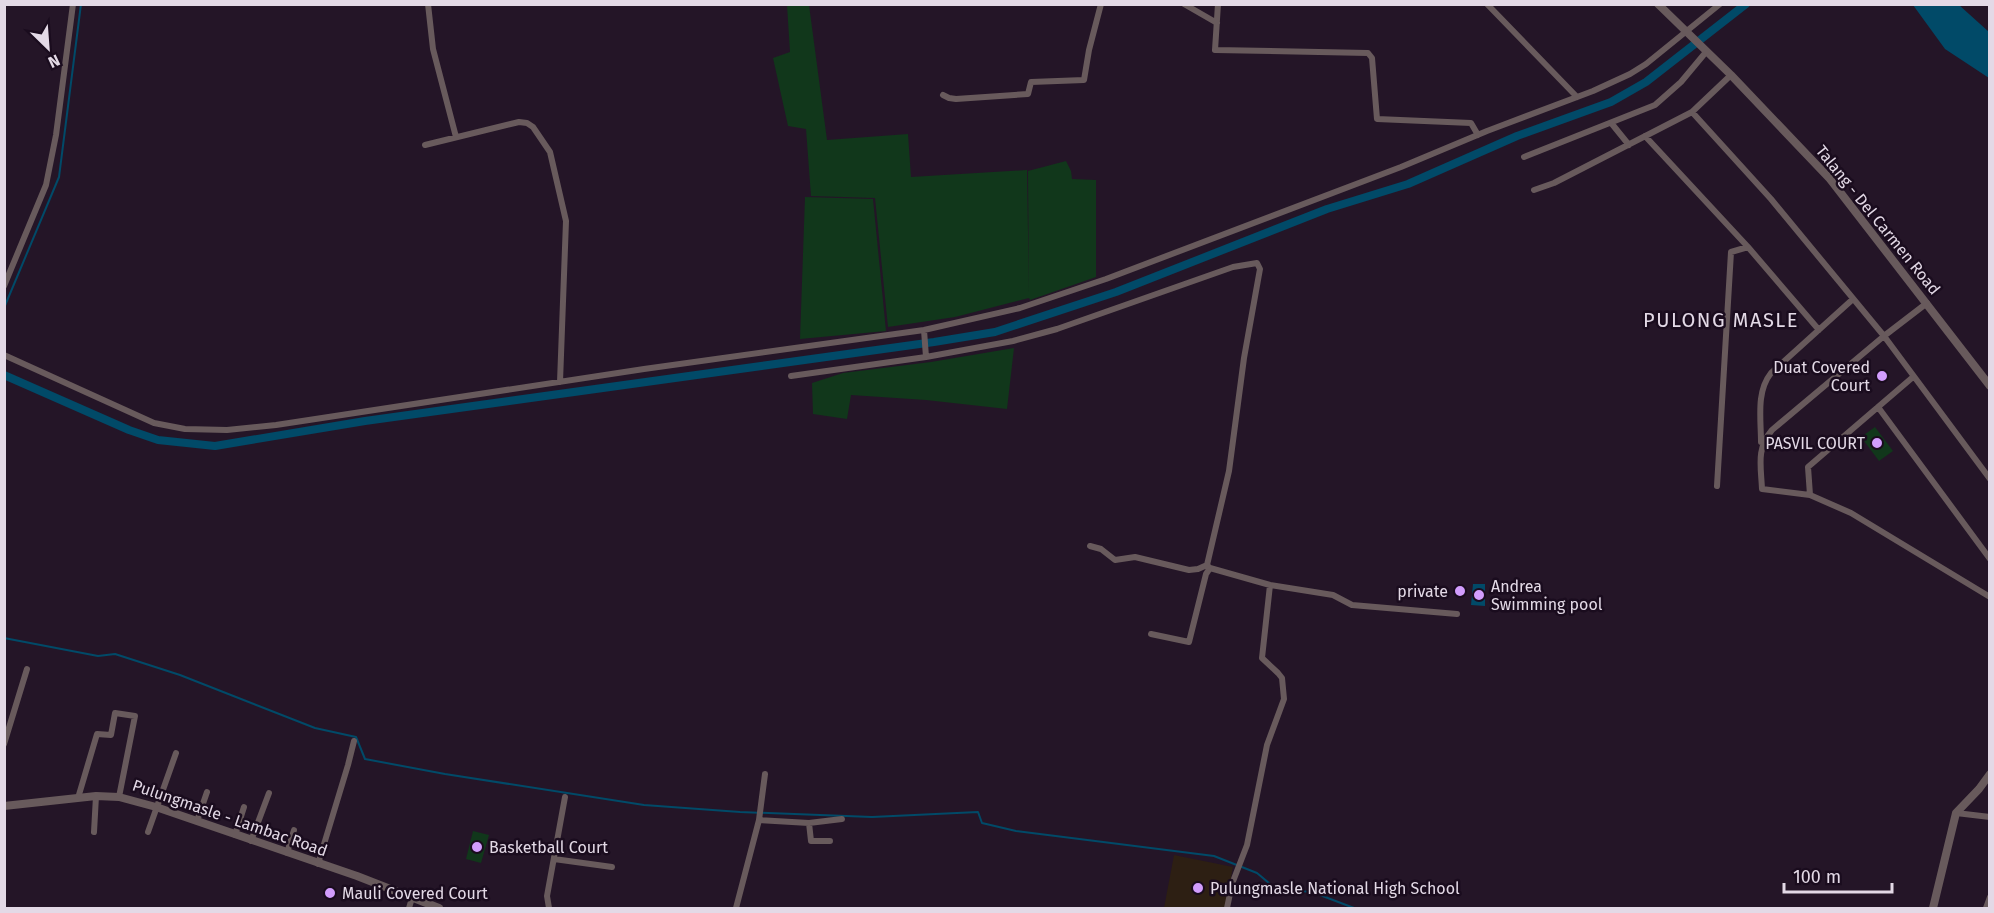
<svg xmlns="http://www.w3.org/2000/svg" width="1994" height="913" font-family="'Fira Sans',sans-serif">
<style>
.education{fill:#2d1f13}
.green{fill:#11371b}
.water{fill:#014a68}
.lines{fill:none;stroke-linecap:round;stroke-linejoin:round}
.stream{stroke:#014a68;stroke-width:2}
.canal{stroke:#014a68;stroke-width:8}
.minor{stroke:#685a5c;stroke-width:6}
.tertiary{stroke:#685a5c;stroke-width:8}
.poi-dot{fill:#d29dfd;stroke:#1a0c1e;stroke-width:2}
.labels{text-anchor:middle;dominant-baseline:central;stroke-width:5;stroke-linejoin:round;paint-order:stroke}
.street-label{font-size:16px;fill:#e3d9e6;stroke:#1a0c1e}
.poi-label{font-size:16px;fill:#e3d9e6;stroke:#1a0c1e;text-anchor:start}
.quarter-label{font-size:20px;letter-spacing:1.5px;fill:#e3d9e6;stroke:#1a0c1e}
</style>
<rect width="100%" height="100%" fill="#241527"/>
<path class="education" d="M 1174,855 L 1233,867 L 1225,908 L 1164,908 Z"/>
<path class="green" d="M 787,5 L 809,5 L 827,140 L 908,134 L 911,177 L 1027,170 L 1029,294 L 1028,171 L 1066,161 L 1071,171 L 1072,179 L 1096,180 L 1096,277 L 1030,300 L 1029,298 L 955,317 L 888,327 L 875,198 L 811,196 L 806,129 L 788,126 L 773,58 L 790,52 Z
M 805,197 L 873,199 L 886,331 L 800,339 Z
M 1014,348 L 1007,409 L 926,400 L 851,395 L 847,419 L 813,414 L 812,383 L 843,373 L 931,362 Z
M 1875,427 L 1893,451 L 1879,461 L 1861,437 Z
M 473,831 L 489,835 L 481,863 L 466,859 Z"/>
<path class="water" d="M 1913,5 L 1959,5 L 1989,32 L 1989,78 L 1945,49 Z
M 1473,584 L 1485,584 L 1485,606 L 1471,605 Z"/>
<g class="lines">
<path class="stream" d="M 4,308 L 59,177 L 81,4
M 4,638 L 98,656 L 115,654 L 180,675 L 315,728 L 356,737 L 365,759 L 445,774 L 644,805 L 740,812 L 872,817 L 978,812 L 982,823 L 1016,831 L 1214,856 L 1257,873 L 1276,889 L 1312,892 L 1354,908"/>
<path class="canal" d="M 4,375 L 129,430 L 158,440 L 215,446 L 365,421 L 934,342 L 995,332 L 1116,292 L 1327,209 L 1408,184 L 1517,136 L 1611,102 L 1646,82 L 1746,4"/>
<path class="minor" d="M 428,4 L 433,49 L 456,137
M 1184,4 L 1217,23
M 1218,4 L 1215,50 L 1368,53 L 1372,58 L 1377,119 L 1471,123 L 1478,135
M 1487,4 L 1577,97
M 943,95 L 949,98 L 956,99 L 1028,94 L 1031,82 L 1084,80 L 1089,50 L 1101,4
M 1692,112 L 1771,199 L 1884,336 L 1990,479
M 1612,124 L 1629,145
M 1645,136 L 1748,247 L 1819,330
M 425,145 L 519,122 L 527,123 L 533,127 L 550,152 L 566,221 L 560,382
M 1524,157 L 1655,105 L 1681,82 L 1706,52
M 1534,190 L 1554,183 L 1692,112 L 1731,75
M 4,286 L 46,185 L 56,135 L 73,4
M 1927,303 L 1884,336 L 1772,430 C 1756,449 1761,466 1762,489 L 1810,495 L 1851,513 L 1990,597
M 924,330 L 926,357
M 4,355 L 154,423 L 185,429 L 227,430 L 276,425 L 644,369 L 924,330 L 1020,308 L 1106,279 L 1401,167 L 1487,131 L 1593,91 L 1630,74 L 1646,64 L 1720,4
M 791,376 L 926,357 L 1013,341 L 1057,329 L 1233,267 L 1257,263 L 1260,269 L 1258,280 L 1244,358 L 1229,471 L 1207,565 L 1210,568 L 1270,585 L 1333,595 L 1352,605 L 1457,614
M 1878,407 L 1990,559
M 1761,442 C 1761,419 1756,392 1771,373 L 1853,299
M 1717,486 L 1731,252 L 1748,247
M 1810,495 L 1808,467 L 1913,377
M 1090,546 L 1101,549 L 1115,560 L 1135,557 L 1189,570 L 1198,569 L 1207,565
M 1151,634 L 1189,642 L 1206,574 L 1210,568
M 4,744 L 27,669
M 78,798 L 97,734 L 111,735 L 115,713 L 135,716 L 119,797
M 1956,813 L 1990,817
M 759,820 L 765,774
M 197,821 L 207,792
M 809,823 L 842,819
M 94,832 L 96,796
M 148,832 L 176,753
M 235,835 L 244,807
M 251,841 L 269,793
M 287,853 L 294,830
M 554,859 L 612,867
M 318,864 L 348,765 L 354,741
M 409,908 L 412,898
M 549,908 L 547,896 L 565,797
M 736,908 L 759,820 L 809,823 L 811,841 L 830,841
M 1227,908 L 1232,884 L 1247,845 L 1267,745 L 1284,699 L 1282,678 L 1278,673 L 1262,658 L 1270,585
M 1986,908 L 1990,897"/>
<path class="tertiary" d="M 1658,4 L 1731,75 L 1830,179 L 1990,386
M 4,806 L 96,796 L 119,797 L 156,807 L 357,876 L 439,908
M 1933,908 L 1956,813 L 1979,789 L 1990,774"/>
</g>
<g class="poi-dot">
<circle cx="1882" cy="376" r="6"/>
<circle cx="1877" cy="443" r="6"/>
<circle cx="1460" cy="591" r="6"/>
<circle cx="1479" cy="595" r="6"/>
<circle cx="477" cy="847" r="6"/>
<circle cx="1198" cy="888" r="6"/>
<circle cx="330" cy="893" r="6"/>
</g>
<g class="labels">
<g class="street-label">
<text transform="translate(1878 220) rotate(51)">Talang - Del Carmen Road</text>
<text transform="translate(230 818) rotate(19)">Pulungmasle - Lambac Road</text>
</g>
<g class="poi-label">
<text x="1870" y="367" text-anchor="end">Duat Covered<tspan x="1870" dy="18">Court</tspan></text>
<text x="1865" y="443" text-anchor="end">PASVIL COURT</text>
<text x="1491" y="586">Andrea<tspan x="1491" dy="18">Swimming pool</tspan></text>
<text x="1448" y="591" text-anchor="end">private</text>
<text x="489" y="847">Basketball Court</text>
<text x="1210" y="888">Pulungmasle National High School</text>
<text x="342" y="893">Mauli Covered Court</text>
</g>
<g class="quarter-label">
<text x="1721" y="320">PULONG MASLE</text>
</g>
</g>
<rect width="1994" height="913" fill="none" stroke="#e3d9e6" stroke-width="12"/>
<g transform="translate(48 48) rotate(155)" stroke="#1a0c1e" stroke-width="4.5" paint-order="stroke">
<path d="M0-4.5L10 22L0 15L-10 22Z" fill="#e3d9e6"/>
<text y="-9" font-size="16" font-weight="bold" text-anchor="middle" fill="#e3d9e6">N</text>
</g>
<path d="M1784 883v9h108v-9" fill="none" stroke="#e3d9e6" stroke-width="3"/>
<text x="1793" y="883" font-size="18" fill="#e3d9e6" stroke="#1a0c1e" stroke-width="4.5" paint-order="stroke">100 m</text>
</svg>
